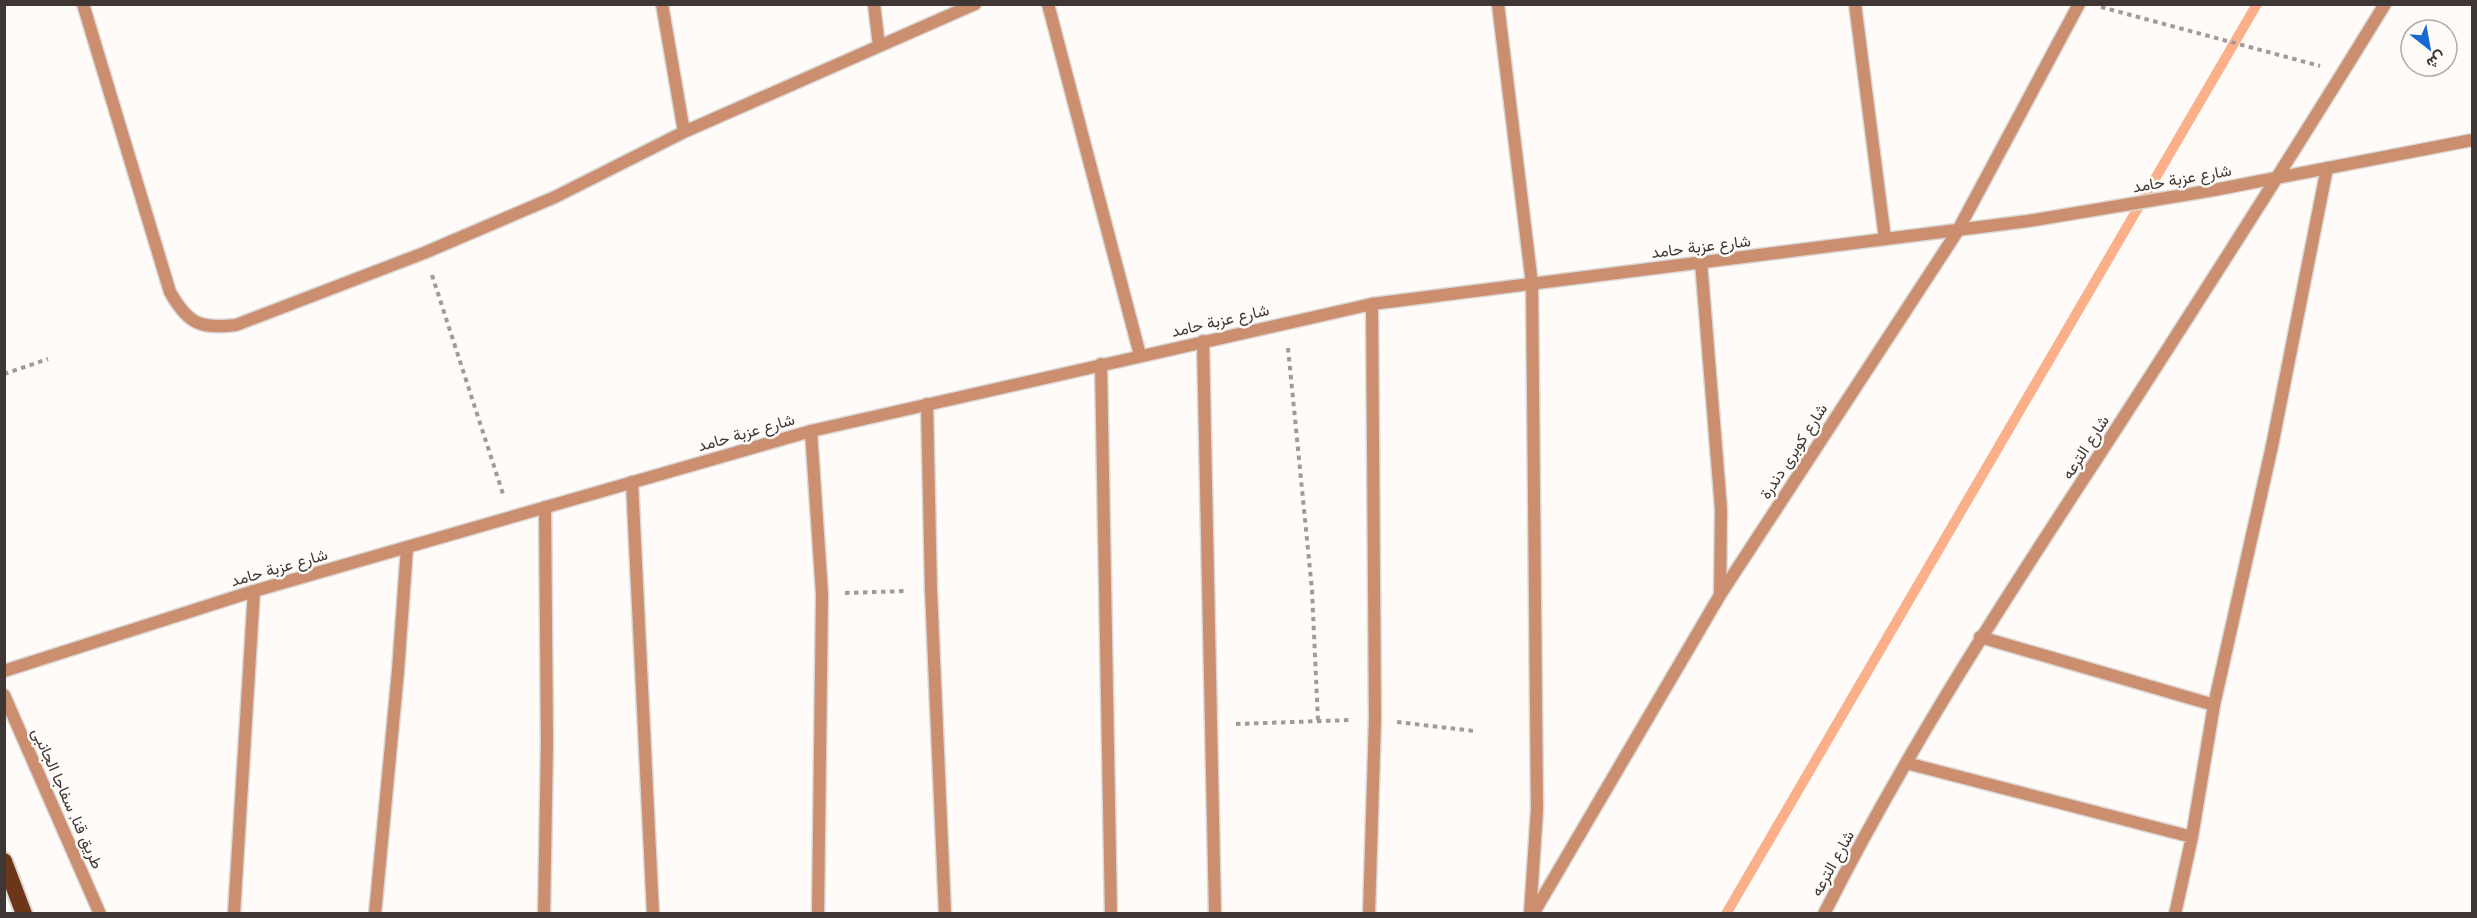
<svg xmlns="http://www.w3.org/2000/svg" width="2477" height="918" font-family="Quicksand,Vazirmatn,sans-serif">
<style>
.lines{fill:none;stroke-linecap:round;stroke-linejoin:round}
.stream{stroke:#fcb089;stroke-width:10}
.minor-casing{stroke:#dbd8d6;stroke-width:15}
.tertiary-casing{stroke:#dbd8d6;stroke-width:15}
.trunk-casing{stroke:#dbd8d6;stroke-width:20}
.path{stroke:#a09b98;stroke-width:4;stroke-dasharray:4.5 4.5;stroke-linecap:butt}
.minor{stroke:#cb8f70;stroke-width:12}
.tertiary{stroke:#cb8f70;stroke-width:12}
.trunk{stroke:#6c3719;stroke-width:16}
.labels{text-anchor:middle;dominant-baseline:central;stroke-width:5;stroke-linejoin:round;paint-order:stroke}
.street-label{font-size:16px;fill:#3e3734;stroke:#fefbf9}
</style>
<rect width="100%" height="100%" fill="#fefbf9"/>
<g class="lines">
<path class="stream" d="M 1726,914 L 2257,4"/>
<g class="minor-casing">
<path id="minor" d="M 83,4 L 170,292 C 188,324 200,329 236,325 L 424,253 L 555,197 L 684,132 L 975,4
M 662,4 L 684,132
M 874,4 L 879,46
M 1048,4 L 1140,355
M 1498,4 L 1532,284 L 1537,810 L 1530,914
M 1855,4 L 1885,239
M 1701,262 L 1721,509 L 1720,593
M 1203,341 L 1215,914
M 1101,364 L 1111,914
M 927,404 L 931,590 L 945,914
M 811,431 L 822,594 L 818,914
M 632,482 L 653,914
M 1980,637 L 2214,705
M 1906,763 L 2192,837
M 234,914 L 254,591
M 375,914 L 398,671 L 407,548
M 544,914 L 547,743 L 545,507
M 1369,914 L 1375,719 L 1372,304
M 1533,914 L 1720,595 L 1957,232 L 2079,4
M 1824,914 C 1907,749 2008,594 2109,440 C 2202,296 2295,151 2385,4
M 2175,914 L 2192,837 L 2214,705 L 2272,446 L 2327,168"/>
</g>
<g class="tertiary-casing">
<path id="tertiary" d="M 4,671 L 254,591 L 811,431 L 1372,304 L 2028,221 L 2214,190 L 2472,140
M 4,695 L 100,914"/>
</g>
<g class="trunk-casing">
<path id="trunk" d="M 4,861 L 24,914"/>
</g>
<path class="path" d="M 2101,7 L 2320,66
M 432,275 L 503,494
M 1288,348 L 1312,590 L 1318,721
M 4,374 L 48,359
M 845,593 L 906,591
M 1397,722 L 1474,731
M 1236,724 L 1351,720"/>
<use href="#minor" class="minor"/>
<use href="#tertiary" class="tertiary"/>
<use href="#trunk" class="trunk"/>
</g>
<g class="labels">
<g class="street-label">
<text transform="translate(2182 178) rotate(-10)">شارع عزبة حامد</text>
<text transform="translate(1701 246) rotate(-7)">شارع عزبة حامد</text>
<text transform="translate(1220 320) rotate(-13)">شارع عزبة حامد</text>
<text transform="translate(746 432) rotate(-16)">شارع عزبة حامد</text>
<text transform="translate(2085 447) rotate(-57)">شارع الترعه</text>
<text transform="translate(1793 451) rotate(-57)">شارع كوبرى دندرة</text>
<text transform="translate(279 567) rotate(-16)">شارع عزبة حامد</text>
<text transform="translate(68 798) rotate(66)">طريق قنا, سفاجا الجانبى</text>
<text transform="translate(1832 863) rotate(-61)">شارع الترعه</text>
</g>
</g>
<rect width="2477" height="918" fill="none" stroke="#3e3734" stroke-width="12"/>
<g transform="translate(2429 48) rotate(149)"><circle r="28" fill="#fefbf9" stroke="#b1adaa" stroke-width="1.5"/>
<path d="M0-4.5L10 22L0 15L-10 22Z" fill="#1768d2"/>
<text y="-9" font-size="16" font-weight="bold" text-anchor="middle" fill="#3e3734">ش</text>
</g>
</svg>
